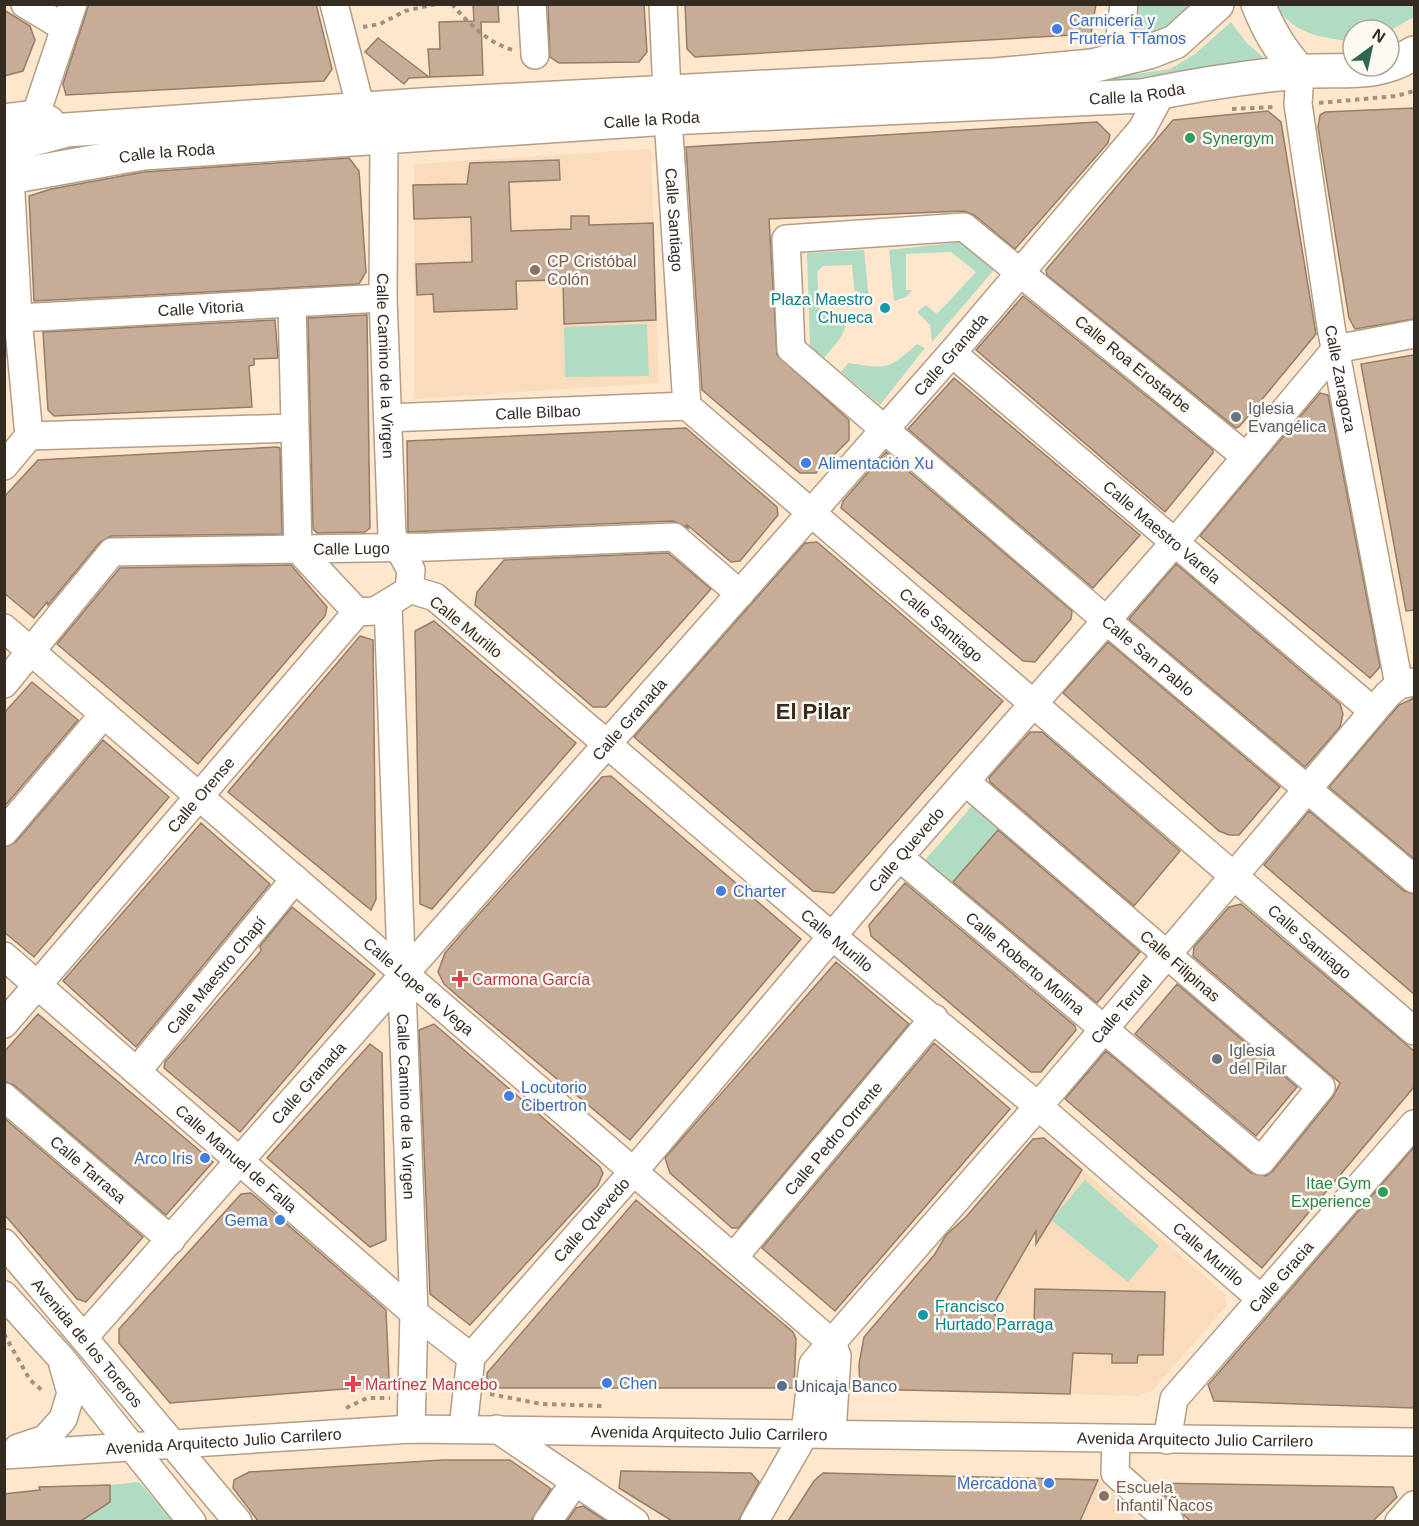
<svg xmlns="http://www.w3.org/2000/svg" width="1419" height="1526" font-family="Helvetica,sans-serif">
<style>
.built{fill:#f9dcbc}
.green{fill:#b0dcc3}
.building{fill:#c7ad98;stroke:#957d68;stroke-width:1.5}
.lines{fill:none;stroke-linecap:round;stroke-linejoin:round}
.minor-casing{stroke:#b39d85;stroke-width:30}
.major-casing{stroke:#b39d85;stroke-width:36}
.path{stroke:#a2917e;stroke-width:4;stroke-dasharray:4.5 4.5;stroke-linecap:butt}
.minor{stroke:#fff;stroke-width:27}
.major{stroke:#fff;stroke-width:33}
.shop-dot{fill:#3f7fe0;stroke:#fcf8f2;stroke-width:2}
.leisure-dot{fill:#2e9e5b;stroke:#fcf8f2;stroke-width:2}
.education-dot{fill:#8d6e63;stroke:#fcf8f2;stroke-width:2}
.culture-dot{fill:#0f9aa8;stroke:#fcf8f2;stroke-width:2}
.worship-dot{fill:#6b7280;stroke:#fcf8f2;stroke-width:2}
.health-dot{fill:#e0444e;stroke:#fcf8f2;stroke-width:2}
.service-dot{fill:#5c6f8a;stroke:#fcf8f2;stroke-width:2}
.labels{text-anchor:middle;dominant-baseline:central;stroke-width:5;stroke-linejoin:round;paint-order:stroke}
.shop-label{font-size:16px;fill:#366cbe;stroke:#fcf8f2;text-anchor:start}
.street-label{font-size:16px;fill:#342b21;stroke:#fcf8f2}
.leisure-label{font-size:16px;fill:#27864d;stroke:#fcf8f2;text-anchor:start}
.education-label{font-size:16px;fill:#785e54;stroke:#fcf8f2;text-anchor:start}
.culture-label{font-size:16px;fill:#0d838f;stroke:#fcf8f2;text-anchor:end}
.worship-label{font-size:16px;fill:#5b616d;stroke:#fcf8f2;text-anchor:start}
.health-label{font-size:16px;fill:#be3a42;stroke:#fcf8f2;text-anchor:start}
.service-label{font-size:16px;fill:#4e5e75;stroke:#fcf8f2;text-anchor:start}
.district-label{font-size:22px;font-weight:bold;fill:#342b21;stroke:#fcf8f2}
</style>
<rect width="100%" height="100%" fill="#fee7cd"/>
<path class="built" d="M 651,149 L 659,383 L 414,399 L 414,164 Z
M 1082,1170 L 1225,1294 L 1227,1305 L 1152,1391 L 1139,1396 L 1070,1394 L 1073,1353 L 1112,1354 L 1112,1363 L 1137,1363 L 1138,1355 L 1163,1355 L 1165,1292 L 1035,1289 L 1034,1325 L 1004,1324 L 990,1310 L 1029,1245 L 1038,1241 Z
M 1098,1480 L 1134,1513 L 1130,1521 L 1080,1522 Z"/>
<path class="green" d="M 1136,5 L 1193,5 L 1183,21 L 1130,45 Z
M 1276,5 L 1414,5 L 1414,17 L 1389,31 L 1353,30 L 1353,40 L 1350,41 C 1321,38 1291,33 1276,5 Z
M 1231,22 L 1246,42 L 1263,57 L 1258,64 L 1103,83 L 1102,79 L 1170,69 L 1195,54 Z
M 961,242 L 994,270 L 932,342 L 930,325 L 917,312 L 926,305 L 937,314 L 976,272 L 951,252 L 906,254 L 906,290 L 912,290 L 906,297 L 894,301 L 889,250 Z
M 864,250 L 869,299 L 862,305 L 855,297 L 852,265 L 823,266 L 817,272 L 820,314 L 843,314 C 852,331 834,345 824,358 L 810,346 L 807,253 Z
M 647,324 L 649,376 L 565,377 L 564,327 Z
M 917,344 L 925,348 L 880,405 L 841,372 L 848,363 C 886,368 886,372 917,344 Z
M 972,806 L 976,806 L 1001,827 L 952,884 L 926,862 L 926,859 Z
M 1085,1180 L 1159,1246 L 1128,1282 L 1051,1220 Z
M 139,1482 L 173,1521 L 81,1522 L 109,1502 L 110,1485 Z"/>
<path class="building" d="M 89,4 L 316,4 L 332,69 L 324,81 L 66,95 L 63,84 Z
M 473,4 L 498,4 L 499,22 L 481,22 L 483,75 L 430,77 L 428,49 L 440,49 L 439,22 L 474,21 Z
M 548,4 L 644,4 L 647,52 L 639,62 L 559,63 L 550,57 Z
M 685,4 L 1096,4 L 1091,34 L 695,57 L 687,49 Z
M 4,10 L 30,26 L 35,40 L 23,71 L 4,76 Z
M 378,38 L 429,77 L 409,78 L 404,84 L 365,52 Z
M 1414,108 L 1414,319 L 1355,329 L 1349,318 L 1334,226 L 1318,127 L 1320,115 L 1325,112 Z
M 1268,111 L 1281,122 L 1316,334 L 1240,426 L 1236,428 L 1047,275 L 1046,270 L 1173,120 Z
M 1097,122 L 1110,135 L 1108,143 L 1015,249 L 974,215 L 964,211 L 769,219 L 777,355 L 849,420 L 849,440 L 816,473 L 800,473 L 702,390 L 686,147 Z
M 349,158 L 359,171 L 366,272 L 359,284 L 34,301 L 29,196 L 51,189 L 144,172 Z
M 559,160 L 560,180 L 509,182 L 511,231 L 571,229 L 571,216 L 589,216 L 589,225 L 653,223 L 656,320 L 564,324 L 563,280 L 516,281 L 517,309 L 434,312 L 433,294 L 417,295 L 416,264 L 472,262 L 471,217 L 414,219 L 413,185 L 467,184 L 470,163 Z
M 1023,296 L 1213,450 L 1213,453 L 1165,512 L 976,350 Z
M 367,315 L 370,528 L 365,532 L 317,533 L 313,529 L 308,318 Z
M 275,320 L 278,358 L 254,359 L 254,365 L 249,366 L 252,407 L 54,416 L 48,410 L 43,332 Z
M 1414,355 L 1414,610 L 1406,611 L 1361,364 Z
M 954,378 L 1140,535 L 1093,588 L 908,429 Z
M 1320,393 L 1328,395 L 1380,667 L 1370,678 L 1200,536 Z
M 686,428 L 777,507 L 778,515 L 740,561 L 731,562 L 686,524 L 688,528 L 673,521 L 408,532 L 407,441 Z
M 277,447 L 280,448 L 282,534 L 111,536 L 100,542 L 48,605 L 47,602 L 34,618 L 4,593 L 4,497 L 38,460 Z
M 886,452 L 1072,611 L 1071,619 L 1035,662 L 1023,661 L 841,508 L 843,501 Z
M 817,542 L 1003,701 L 834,893 L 813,891 L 634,737 L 805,543 Z
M 668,553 L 711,589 L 606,707 L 593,707 L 475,605 L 477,592 L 504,560 Z
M 1176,564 L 1340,704 L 1343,714 L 1340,727 L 1305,767 L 1129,619 Z
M 291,565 L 327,607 L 325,616 L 198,764 L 57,644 L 120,568 Z
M 434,621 L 576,743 L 432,909 L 420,904 L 415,631 Z
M 360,636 L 373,640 L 376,899 L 371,910 L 228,792 Z
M 1108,642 L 1280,787 L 1239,835 L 1229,835 L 1219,831 L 1063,693 Z
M 32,682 L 78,720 L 4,807 L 4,713 Z
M 1414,698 L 1414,859 L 1329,787 L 1399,705 Z
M 1030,732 L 1042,732 L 1180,851 L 1134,906 L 990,782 L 989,778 Z
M 103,740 L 169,797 L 34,957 L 4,932 L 4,847 L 16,842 Z
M 611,776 L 801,939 L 630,1140 L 460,998 L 444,984 L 438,972 L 445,953 L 471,923 L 602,777 Z
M 1309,811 L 1404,891 L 1414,894 L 1414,994 L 1264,865 Z
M 201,823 L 270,884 L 136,1047 L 63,981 Z
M 998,830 L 1140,952 L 1097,1003 L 953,882 Z
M 905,883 L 1075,1026 L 1076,1030 L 1041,1072 L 1031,1072 L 871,936 L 869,925 Z
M 1241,904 L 1414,1051 L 1414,1087 L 1262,1268 L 1065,1099 L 1106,1051 L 1251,1173 L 1266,1176 L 1273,1171 L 1333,1097 L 1340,1083 L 1193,956 L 1194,947 L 1229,907 Z
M 292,907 L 375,974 L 240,1132 L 164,1068 L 165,1062 L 261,951 L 260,946 Z
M 836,962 L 909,1024 L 738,1228 L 732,1228 L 670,1173 L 665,1158 Z
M 1177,984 L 1297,1087 L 1256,1136 L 1135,1034 Z
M 38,1014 L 213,1162 L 166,1215 L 14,1085 L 4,1082 L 4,1052 Z
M 434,1024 L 600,1167 L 603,1173 L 598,1185 L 470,1325 L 430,1294 L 419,1030 Z
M 934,1043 L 1010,1109 L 835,1311 L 762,1248 Z
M 370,1044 L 382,1053 L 386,1240 L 370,1247 L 267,1158 Z
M 4,1118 L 143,1237 L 86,1302 L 77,1299 L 4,1214 Z
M 1044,1138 L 1082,1170 L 1036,1244 L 1036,1231 L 990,1310 L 1004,1324 L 1034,1325 L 1035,1289 L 1165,1292 L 1163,1355 L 1138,1355 L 1137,1363 L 1112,1363 L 1112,1354 L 1073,1353 L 1070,1394 L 860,1389 L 859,1364 L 864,1337 L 935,1254 L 946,1235 L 966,1217 L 1033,1139 Z
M 1414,1147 L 1414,1408 L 1214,1401 L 1208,1385 Z
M 251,1193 L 386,1310 L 389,1378 L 381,1386 L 170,1403 L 119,1343 L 119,1329 L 241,1194 Z
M 636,1200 L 793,1332 L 796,1339 L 794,1388 L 503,1388 L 493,1387 L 487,1382 L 487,1373 Z
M 510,1460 L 551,1489 L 531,1521 L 258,1521 L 233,1488 L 234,1480 L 249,1472 L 443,1460 Z
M 621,1471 L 751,1473 L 759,1482 L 738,1521 L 672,1521 L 619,1488 Z
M 823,1473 L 944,1476 L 1098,1480 L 1080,1521 L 788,1521 L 814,1481 Z
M 1152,1483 L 1393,1487 L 1397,1497 L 1373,1521 L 1190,1521 Z
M 110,1485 L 110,1502 L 81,1521 L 4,1521 L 4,1494 L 40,1490 L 39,1487 Z
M 583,1506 L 606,1521 L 567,1521 L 576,1508 Z"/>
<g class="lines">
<g class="minor-casing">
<g id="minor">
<path d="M 25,4 L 65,28"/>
<path d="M 334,4 L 361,109"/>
<path d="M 532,4 L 535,55"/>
<path d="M 663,4 L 667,92"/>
<path d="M 1117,61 L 1124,4"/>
<path id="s1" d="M 1300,72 L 1298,104 L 1331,327 L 1399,685"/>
<path d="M 36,114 L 73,4"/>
<path d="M 4,118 L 36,114 L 50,120"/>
<path id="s2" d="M 668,118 L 687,406 L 1414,1031"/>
<path id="s3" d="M 384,136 L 383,298 L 392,535 L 411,570 L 409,589"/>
<path d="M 292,303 L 298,549 L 357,612"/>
<path id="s4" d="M 18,318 L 383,298"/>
<path id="s5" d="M 952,353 L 1373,711"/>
<path id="s6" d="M 388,418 L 687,406"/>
<path d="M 29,436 L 293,428"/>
<path id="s7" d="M 1245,456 L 964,227 L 786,239 L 791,349 L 1107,621 L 1414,879"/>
<path d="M 4,466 L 29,436 L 18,318 L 10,176"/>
<path id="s8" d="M 409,589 L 435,597 L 815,922 L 1038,1106 L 1261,1299"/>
<path id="s9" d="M 388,605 L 414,1313 L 411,1429"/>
<path id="s10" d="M 4,628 L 832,1343 L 837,1356 L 832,1432"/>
<path id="s11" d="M 4,684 L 112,552 L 429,547 L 674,537 L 740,594"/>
<path d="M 4,832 L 104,714"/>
<path id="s12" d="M 899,857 L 1261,1161 L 1321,1087 L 966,782"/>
<path id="s13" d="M 4,956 L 414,1313 L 471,1357"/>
<path id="s14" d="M 4,1024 L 357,612 L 375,611 L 403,594"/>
<path id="s15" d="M 137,1071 L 295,879"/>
<path id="s16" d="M 4,1097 L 171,1240"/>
<path id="s17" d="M 4,1243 L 238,1522"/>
<path id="s18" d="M 733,1258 L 934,1018"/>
<path d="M 4,1295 L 61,1358 L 192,1522"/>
<path id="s19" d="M 84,1337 L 952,353 L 1142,129 L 1162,92"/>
<path id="s20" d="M 463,1428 L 471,1357 L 633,1172 L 899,857 L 1176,541 L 1336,349 L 1414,334"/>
<path d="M 497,1429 L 635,1522"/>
<path d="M 1116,1439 L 1115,1473 L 1170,1522"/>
<path id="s21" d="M 1167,1440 L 1174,1399 L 1414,1124"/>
<path d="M 18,1448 L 45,1439 L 63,1419 L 71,1393 L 63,1365"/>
<path id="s22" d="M 4,1455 L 411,1429 L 1414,1442"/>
<path d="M 547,1522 L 575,1482"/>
<path id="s23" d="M 754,1522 L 805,1433 L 813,1364 L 1054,1088 L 1388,694 L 1399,685 L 1414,682"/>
<path d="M 1399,1522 L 1414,1505"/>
</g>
</g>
<g class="major-casing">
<g id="major">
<path d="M 1258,4 C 1269,31 1280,50 1300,72"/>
<path d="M 4,147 L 66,130 L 422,105 L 995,75 L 1092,66 L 1149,52 L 1175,42 L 1217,4"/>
<path id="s24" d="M 4,178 L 143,153 L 668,118 L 1142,96 C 1194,85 1246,77 1298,72 C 1341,68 1376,78 1414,53"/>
</g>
</g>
<path class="path" d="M 452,4 C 469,24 488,43 513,50
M 363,27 L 380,24 L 405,11 L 436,4
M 1319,103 L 1396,96 L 1414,91
M 1232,109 L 1275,107
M 4,1334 L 30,1380 L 44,1392
M 490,1394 L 541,1404 L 605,1406
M 346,1408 L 367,1398 L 390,1398"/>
<use href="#minor" class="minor"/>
<use href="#major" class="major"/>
</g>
<g class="shop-dot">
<circle cx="1057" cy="29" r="6"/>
<circle cx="806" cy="463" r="6"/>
<circle cx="721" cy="891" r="6"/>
<circle cx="509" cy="1096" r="6"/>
<circle cx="205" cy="1158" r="6"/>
<circle cx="280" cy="1220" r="6"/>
<circle cx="607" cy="1383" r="6"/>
<circle cx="1049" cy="1483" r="6"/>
</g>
<g class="leisure-dot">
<circle cx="1190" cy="138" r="6"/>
<circle cx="1383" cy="1192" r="6"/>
</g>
<g class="education-dot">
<circle cx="535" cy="270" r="6"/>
<circle cx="1104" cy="1496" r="6"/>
</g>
<g class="culture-dot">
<circle cx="885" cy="308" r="6"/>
<circle cx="923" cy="1315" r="6"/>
</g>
<g class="worship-dot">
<circle cx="1236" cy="417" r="6"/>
<circle cx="1217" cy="1059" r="6"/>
</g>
<g class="health-dot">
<path d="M457 970h6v6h6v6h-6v6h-6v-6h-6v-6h6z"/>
<path d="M350 1375h6v6h6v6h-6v6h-6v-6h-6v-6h6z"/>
</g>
<circle class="service-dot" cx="782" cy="1386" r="6"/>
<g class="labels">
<g class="shop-label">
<text x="1069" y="20">Carnicería y<tspan x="1069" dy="18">Frutería TTamos</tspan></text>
<text x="818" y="463">Alimentación Xu</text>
<text x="733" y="891">Charter</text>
<text x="521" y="1087">Locutorio<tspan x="521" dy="18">Cibertron</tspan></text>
<text x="193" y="1158" text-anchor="end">Arco Iris</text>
<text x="268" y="1220" text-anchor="end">Gema</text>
<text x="619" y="1383">Chen</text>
<text x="1037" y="1483" text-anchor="end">Mercadona</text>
</g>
<g class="street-label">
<text stroke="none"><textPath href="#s24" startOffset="1137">Calle la Roda</textPath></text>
<text stroke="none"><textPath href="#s24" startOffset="651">Calle la Roda</textPath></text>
<text stroke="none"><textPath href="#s24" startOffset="165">Calle la Roda</textPath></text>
<text stroke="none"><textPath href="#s2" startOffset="102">Calle Santiago</textPath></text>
<text stroke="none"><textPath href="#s4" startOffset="183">Calle Vitoria</textPath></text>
<text stroke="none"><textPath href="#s19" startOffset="1310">Calle Granada</textPath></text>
<text transform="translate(1133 364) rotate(39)">Calle Roa Erostarbe</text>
<text stroke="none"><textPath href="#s3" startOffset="230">Calle Camino de la Virgen</textPath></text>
<text stroke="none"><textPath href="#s1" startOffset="310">Calle Zaragoza</textPath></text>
<text stroke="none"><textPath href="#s6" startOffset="150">Calle Bilbao</textPath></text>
<text stroke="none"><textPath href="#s5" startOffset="276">Calle Maestro Varela</textPath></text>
<text stroke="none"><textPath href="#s11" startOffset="410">Calle Lugo</textPath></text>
<text stroke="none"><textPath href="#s2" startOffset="624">Calle Santiago</textPath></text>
<text transform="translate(466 627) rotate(39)">Calle Murillo</text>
<text stroke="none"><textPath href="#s7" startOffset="1122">Calle San Pablo</textPath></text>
<text stroke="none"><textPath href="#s19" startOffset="824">Calle Granada</textPath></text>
<text stroke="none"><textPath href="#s14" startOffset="302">Calle Orense</textPath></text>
<text stroke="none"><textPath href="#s20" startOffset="740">Calle Quevedo</textPath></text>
<text stroke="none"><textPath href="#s8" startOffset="556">Calle Murillo</textPath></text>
<text stroke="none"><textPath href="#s2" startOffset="1110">Calle Santiago</textPath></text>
<text stroke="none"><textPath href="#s12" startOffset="165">Calle Roberto Molina</textPath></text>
<text transform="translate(1180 966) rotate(41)">Calle Filipinas</text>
<text stroke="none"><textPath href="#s15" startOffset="124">Calle Maestro Chapí</textPath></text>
<text stroke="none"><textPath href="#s10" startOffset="548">Calle Lope de Vega</textPath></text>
<text stroke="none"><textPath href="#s23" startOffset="642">Calle Teruel</textPath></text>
<text stroke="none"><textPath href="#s19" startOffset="339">Calle Granada</textPath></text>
<text stroke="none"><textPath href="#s9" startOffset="502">Calle Camino de la Virgen</textPath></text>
<text stroke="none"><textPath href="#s18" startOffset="156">Calle Pedro Orrente</textPath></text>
<text stroke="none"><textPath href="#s13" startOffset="308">Calle Manuel de Falla</textPath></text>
<text stroke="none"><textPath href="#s16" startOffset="111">Calle Tarrasa</textPath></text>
<text stroke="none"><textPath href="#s20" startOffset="254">Calle Quevedo</textPath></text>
<text stroke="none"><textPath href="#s8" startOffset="1042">Calle Murillo</textPath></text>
<text stroke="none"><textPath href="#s21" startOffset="204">Calle Gracia</textPath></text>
<text stroke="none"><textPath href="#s17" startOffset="130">Avenida de los Toreros</textPath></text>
<text stroke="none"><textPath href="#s22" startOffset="706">Avenida Arquitecto Julio Carrilero</textPath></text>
<text stroke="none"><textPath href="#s22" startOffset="1192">Avenida Arquitecto Julio Carrilero</textPath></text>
<text stroke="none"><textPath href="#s22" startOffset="220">Avenida Arquitecto Julio Carrilero</textPath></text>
</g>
<g class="leisure-label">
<text x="1202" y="138">Synergym</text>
<text x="1371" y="1183" text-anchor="end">Itae Gym<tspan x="1371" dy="18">Experience</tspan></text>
</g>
<g class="education-label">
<text x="547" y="261">CP Cristóbal<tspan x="547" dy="18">Colón</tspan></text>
<text x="1116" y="1487">Escuela<tspan x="1116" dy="18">Infantil Ñacos</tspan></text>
</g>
<g class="culture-label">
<text x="873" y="299">Plaza Maestro<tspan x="873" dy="18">Chueca</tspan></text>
<text x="935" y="1306" text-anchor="start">Francisco<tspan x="935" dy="18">Hurtado Parraga</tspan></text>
</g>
<g class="worship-label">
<text x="1248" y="408">Iglesia<tspan x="1248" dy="18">Evangélica</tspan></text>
<text x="1229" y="1050">Iglesia<tspan x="1229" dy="18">del Pilar</tspan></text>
</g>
<g class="health-label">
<text x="472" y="979">Carmona García</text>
<text x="365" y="1384">Martínez Mancebo</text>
</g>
<g class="service-label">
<text x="794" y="1386">Unicaja Banco</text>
</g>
<g class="district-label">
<text x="813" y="711">El Pilar</text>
</g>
</g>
<rect width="1419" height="1526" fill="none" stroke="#342b21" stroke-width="12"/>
<g transform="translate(1371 48) rotate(33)"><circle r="28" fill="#fcf8f2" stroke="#aca69e" stroke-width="1.5"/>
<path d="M0-4.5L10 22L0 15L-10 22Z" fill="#2e664f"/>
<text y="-9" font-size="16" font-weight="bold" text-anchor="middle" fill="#342b21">N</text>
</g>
</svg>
